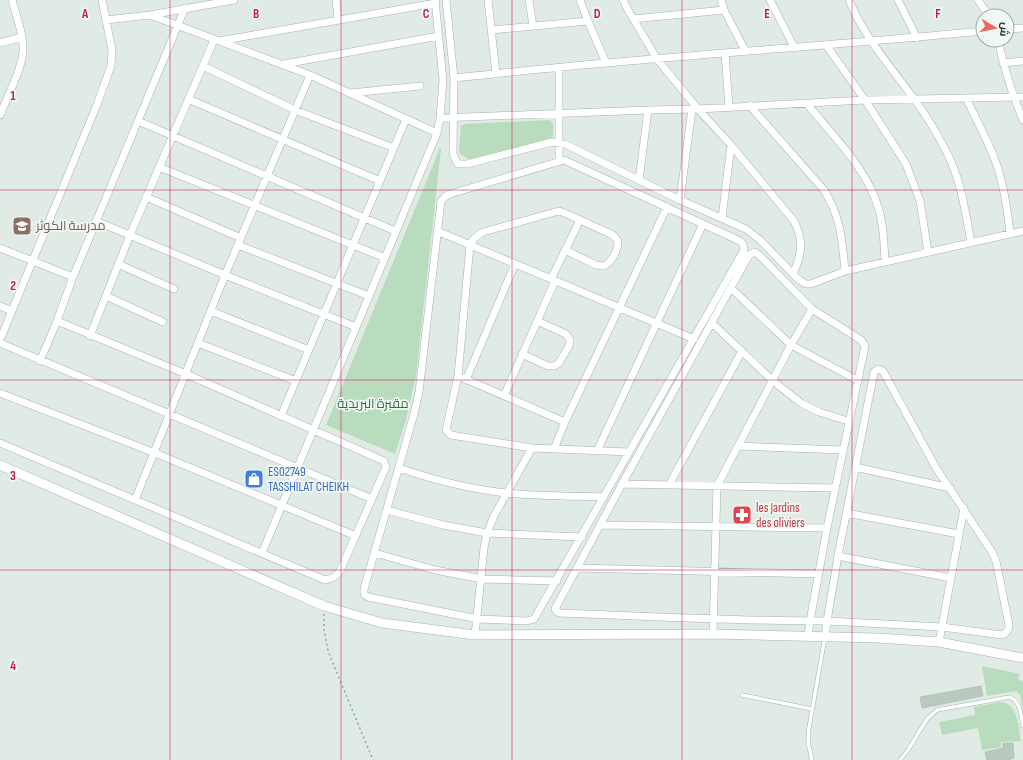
<svg xmlns="http://www.w3.org/2000/svg" width="1023" height="760" font-family="'Sofia Sans Condensed',Cairo,sans-serif">
<style>
.green{fill:#badcbe}
.building{fill:#b9c9c0;stroke:#b4c5bb}
.lines{fill:none;stroke-linecap:round;stroke-linejoin:round}
.service-casing{stroke:#a4b3ab;stroke-width:4.5}
.minor-casing{stroke:#a4b3ab;stroke-width:8}
.tertiary-casing{stroke:#a4b3ab;stroke-width:10}
.path{stroke:#82ae99;stroke-width:1.5;stroke-dasharray:2 3;stroke-linecap:butt}
.service{stroke:#fff;stroke-width:3.5}
.minor{stroke:#fff;stroke-width:7}
.tertiary{stroke:#fff;stroke-width:9}
.grid{fill:none;stroke:#c2185b;stroke-width:1;stroke-opacity:0.55}
.labels{text-anchor:middle;dominant-baseline:central;stroke-width:3.5;stroke-linejoin:round;paint-order:stroke}
.education-label{font-size:13px;fill:#785e54;stroke:#f1f8f4;text-anchor:start}
.park-label{font-size:13px;fill:#2d713c;stroke:#f1f8f4}
.shop-label{font-size:13px;fill:#366cbe;stroke:#f1f8f4;text-anchor:start}
.health-label{font-size:13px;fill:#be3a42;stroke:#f1f8f4;text-anchor:start}
.grid-label{font-size:13px;text-anchor:middle;font-weight:bold;fill:#c2185b;stroke:#f1f8f4;stroke-width:3.5;stroke-linejoin:round;paint-order:stroke}
</style>
<rect width="100%" height="100%" fill="#e1ebe5"/>
<path class="green" d="M 550,120 L 553,123 L 553,137 L 550,139 L 472,160 L 468,159 L 460,154 L 459,149 L 461,126 L 464,124 Z
M 440,148 L 441,149 L 416,376 L 406,420 L 395,454 L 326,425 Z
M 982,666 L 1020,674 L 1018,679 L 1023,681 L 1023,709 L 1020,695 L 1016,691 L 987,696 Z
M 1000,702 C 1019,703 1018,727 1021,741 L 1001,742 L 1001,747 L 982,750 L 978,728 L 942,735 L 939,722 L 975,715 L 974,707 Z"/>
<path class="building" d="M 981,686 L 983,696 L 922,708 L 920,697 Z
M 1003,743 L 1013,743 L 1014,758 L 1010,759 L 1011,760 L 987,760 L 985,752 L 1003,748 Z"/>
<g class="lines">
<g class="service-casing">
<path id="service" d="M 742,695 L 812,709
M 812,760 L 808,742 L 809,728 L 825,637
M 900,760 L 908,750 L 927,719 L 937,710 L 1010,697 C 1021,702 1021,716 1023,726"/>
</g>
<g class="minor-casing">
<path id="minor" d="M 336,0 L 338,20
M 446,0 L 454,78 L 453,153 L 455,159 L 458,164 L 467,164 L 552,142 L 565,144 L 680,200 L 746,229 L 760,240 L 799,280 L 806,284 L 811,284 L 845,271 L 1023,231
M 488,0 L 496,74
M 529,0 L 533,26
M 580,0 L 588,21 L 606,63
M 623,0 L 628,10 L 657,59 L 698,109 L 731,145 L 794,221 C 804,241 802,254 793,274
M 721,0 L 724,10 L 746,52
M 770,0 L 794,47
M 849,0 C 864,37 891,67 914,99 C 926,115 937,133 946,151 C 961,179 965,211 971,242
M 898,0 L 917,38
M 978,0 L 989,16
M 150,15 L 310,75 L 437,133
M 633,19 L 724,10
M 106,20 L 150,15 L 234,0
M 1007,29 L 1023,28
M 491,30 L 588,21
M 998,40 C 1004,68 1012,94 1023,120
M 219,41 L 436,3
M 0,43 L 22,37
M 826,45 L 865,100 L 906,164 L 920,201 L 928,252
M 725,53 L 729,107
M 1003,63 L 1023,61
M 284,64 L 439,36
M 203,66 L 295,110 L 394,148
M 454,78 C 505,73 556,67 607,63 C 732,52 858,43 983,31
M 351,93 L 420,86
M 966,98 C 976,119 987,139 995,160 C 1004,184 1007,208 1010,233
M 188,99 L 380,181
M 807,104 C 833,136 868,169 879,210 C 884,227 884,244 885,261
M 750,106 L 824,190 C 841,218 842,239 845,271
M 0,115 C 7,97 25,64 23,45 C 22,30 16,15 12,0
M 440,118 L 648,110 L 698,109 L 865,100 L 1023,97
M 138,121 L 395,231
M 564,160 L 740,241 L 743,244 L 744,250 L 534,619 L 527,621 L 478,619 L 368,597 L 364,594 L 364,589 L 414,414 L 419,392 L 441,201 L 446,196 L 450,194 Z
M 559,161 L 559,68
M 159,167 L 385,258
M 639,180 L 648,110
M 146,197 L 241,238
M 680,200 L 692,109
M 722,218 L 731,145
M 96,221 L 225,275 L 356,327
M 437,231 L 694,339
M 238,245 L 369,296
M 0,248 L 73,277
M 565,250 L 596,265 L 603,266 C 612,263 618,250 618,241 L 613,235 L 567,214 L 559,211 L 483,232 C 477,235 473,239 470,245 L 458,376 L 446,430 L 451,435 L 532,448 L 629,452
M 118,264 L 174,289
M 551,279 L 580,220
M 731,288 L 791,345 L 857,380
M 106,296 L 163,322
M 0,306 L 12,311
M 211,311 L 309,350
M 712,323 L 773,381 L 801,403 L 819,412 L 848,421
M 90,336 L 130,235 L 214,40
M 0,340 L 96,107 L 111,66 L 112,50 L 102,0
M 0,343 L 372,499
M 198,343 L 296,381
M 522,354 L 548,366 L 554,366 L 559,363 L 569,346 L 570,340 L 566,334 L 537,321
M 40,361 L 57,321 L 73,277 L 185,8
M 878,369 L 883,371 L 936,468 L 992,552 L 996,561 L 1009,625 C 1009,630 1007,633 1002,635 L 942,627 L 827,621 L 838,556 L 874,372 Z
M 463,378 L 565,422
M 466,380 L 515,264
M 0,393 L 155,453 L 356,536
M 504,396 L 555,281
M 281,416 L 406,119
M 0,443 L 325,580 C 332,579 336,577 340,571 L 386,467 L 384,461 L 186,374 L 57,321
M 738,446 L 842,450
M 554,449 L 565,422 L 667,207
M 597,451 L 703,224
M 855,467 L 950,488
M 399,468 C 434,480 470,489 506,493 C 539,496 572,496 604,497
M 622,484 L 835,488
M 669,485 L 742,351
M 135,500 L 225,275 L 310,75
M 387,510 L 443,525 L 487,533 L 582,537
M 846,513 L 959,534
M 600,525 L 827,528
M 262,553 L 437,133 L 440,118 L 443,80 L 435,0
M 375,553 L 435,570 L 482,579 L 557,581
M 838,556 L 951,578
M 577,568 L 819,574
M 713,634 L 717,486 L 791,345 L 812,309
M 475,635 L 484,548 L 487,533 L 494,516 L 532,448
M 808,636 L 810,621 L 827,528 L 865,346 L 861,340 L 812,309 L 759,255 L 755,252 L 749,255 L 622,484 L 555,609 L 559,613 C 648,616 737,621 827,621 L 825,636
M 939,642 L 964,508"/>
</g>
<g class="tertiary-casing">
<path id="tertiary" d="M 0,465 L 324,606 L 382,623 L 475,635 L 713,634 L 877,638 L 939,642 L 1023,658"/>
</g>
<path class="path" d="M 324,614 L 324,630 L 328,651 L 373,760"/>
<use href="#service" class="service"/>
<use href="#minor" class="minor"/>
<use href="#tertiary" class="tertiary"/>
</g>
<path class="grid" d="M 170,0 L 170,760M 341,0 L 341,760M 512,0 L 512,760M 682,0 L 682,760M 852,0 L 852,760M 0,190 L 1023,190M 0,380 L 1023,380M 0,570 L 1023,570"/>
<defs>
<g id="school-square" transform="scale(1)"><rect x="-9" y="-9" width="18" height="18" rx="4" fill="#8d6e63" stroke="#f1f8f4"/><path d="M0-5L7-2L0 1L-7-2ZM-4 1L0 2.5L4 1V4Q0 6-4 4Z" fill="#fff"/></g>
<g id="shop-square" transform="scale(1)"><rect x="-9" y="-9" width="18" height="18" rx="4" fill="#3f7fe0" stroke="#f1f8f4"/><path d="M-5-2.5h2.3a2.7 3.5 0 0 1 5.4 0H5L5.5 6h-11ZM-1.5-2.5h3a1.5 2.3 0 0 0-3 0Z" fill="#fff"/></g>
<g id="pharmacy-square" transform="scale(1)"><rect x="-9" y="-9" width="18" height="18" rx="4" fill="#e0444e" stroke="#f1f8f4"/><path d="M-2-6h4v4h4v4h-4v4h-4v-4h-4v-4h4Z" fill="#fff"/></g>
</defs>
<g fill-rule="evenodd">
<use href="#school-square" x="22" y="226"/>
<use href="#shop-square" x="254" y="479"/>
<use href="#pharmacy-square" x="742" y="515"/>
</g>
<g class="labels">
<g class="education-label">
<text x="36" y="226">مدرسة الكوثر</text>
</g>
<g class="park-label">
<text x="373" y="404">مقبرة البريدية</text>
</g>
<g class="shop-label">
<text x="268" y="472">ES02749<tspan x="268" dy="15">TASSHILAT CHEIKH</tspan></text>
</g>
<g class="health-label">
<text x="756" y="508">les Jardins<tspan x="756" dy="15">des oliviers</tspan></text>
</g>
</g>
<g class="grid-label">
<text x="85" y="18">A</text>
<text x="256" y="18">B</text>
<text x="426" y="18">C</text>
<text x="597" y="18">D</text>
<text x="767" y="18">E</text>
<text x="938" y="18">F</text>
<text x="13" y="100">1</text>
<text x="13" y="290">2</text>
<text x="13" y="480">3</text>
<text x="13" y="670">4</text>
</g>
<g transform="translate(995 28) rotate(100)"><circle r="19" fill="#f1f8f4" stroke="#9eaca6"/>
<path d="M0-3L7 15L0 10L-7 15Z" fill="#ef685b"/>
<text y="-6" font-size="11" font-weight="bold" text-anchor="middle" fill="#223b30">ش</text>
</g>
</svg>
